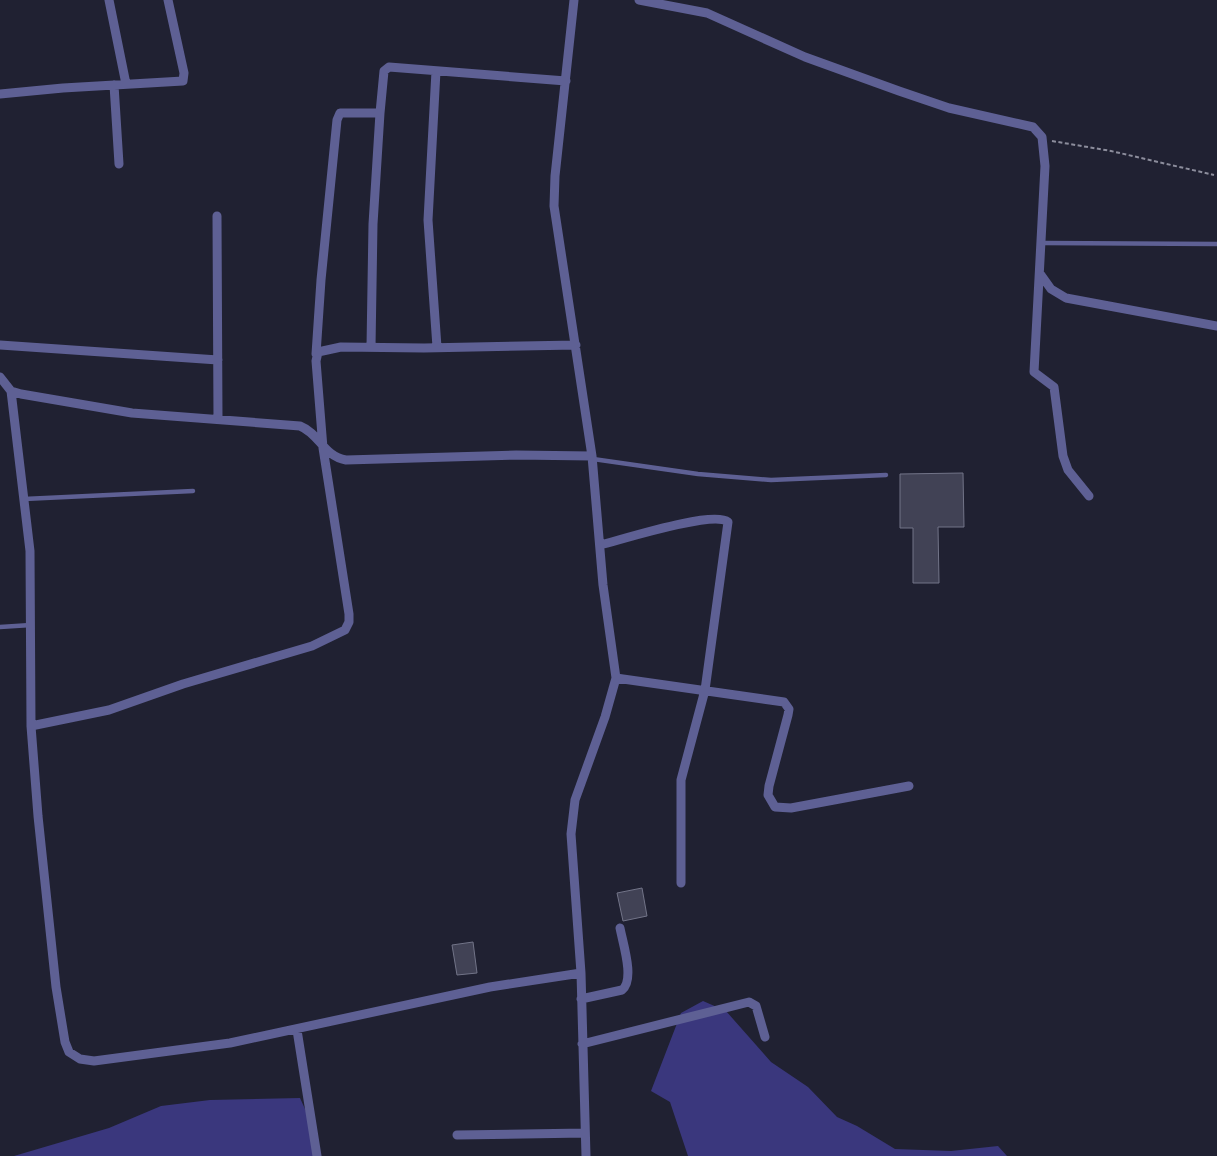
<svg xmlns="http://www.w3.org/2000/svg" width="1217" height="1156" font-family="Cabin,sans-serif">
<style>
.green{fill:#3a377d}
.building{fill:#414255;stroke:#727488}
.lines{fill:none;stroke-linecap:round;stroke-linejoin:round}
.path{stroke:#8c8d9c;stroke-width:2;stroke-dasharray:4 2.5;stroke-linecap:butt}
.service{stroke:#5e6094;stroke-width:4.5}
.minor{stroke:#5e6094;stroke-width:9}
</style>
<rect width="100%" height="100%" fill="#202132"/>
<path class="green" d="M 703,1001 L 726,1011 L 771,1062 L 808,1087 L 837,1117 L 857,1126 L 895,1149 L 951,1151 L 998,1146 L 1007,1156 L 688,1156 L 670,1102 L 651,1091 L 681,1013 Z
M 300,1098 L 310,1120 L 316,1156 L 14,1156 L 109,1128 L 161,1106 L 210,1100 Z"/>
<path class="building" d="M 963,473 L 964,527 L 938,527 L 939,583 L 913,583 L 913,528 L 900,528 L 900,474 Z
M 642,888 L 647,916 L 623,921 L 617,893 Z
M 473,942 L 477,973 L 457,975 L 452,945 Z"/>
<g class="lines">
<path class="path" d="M 1052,141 L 1111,151 L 1214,175"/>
<path class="service" d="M 1043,243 L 1217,244
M 593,459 L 698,474 L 771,480 L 886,475
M 24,499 L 193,491
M 0,627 L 31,625"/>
<path class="minor" d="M 109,0 L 126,84
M 574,0 L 555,176 L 554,206 L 592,456
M 639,0 L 707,13 L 805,57 L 899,91 L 949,108 L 1033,127 L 1042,137 L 1045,166 L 1034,372 L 1054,387 L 1063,456 L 1068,470 L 1089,496
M 436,71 L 428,220 L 437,347
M 114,85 L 119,164
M 0,94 L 63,88 L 183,81 L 184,73 L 168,0
M 217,216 L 218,419
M 1041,275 L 1051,289 L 1066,298 L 1217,326
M 0,345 L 218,360
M 371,347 L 373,224 L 380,113
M 316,354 L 321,280 L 337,120 L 340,113 L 380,113 L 384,71 L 389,67 L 566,81
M 0,377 L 11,391 L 21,394 L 132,413 L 300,426 C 320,434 323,456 346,460 L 516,455 L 592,456 L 603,585 L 616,678 L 605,717 L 575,800 L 571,834 L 581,973 L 586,1156
M 11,391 L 30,551 L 31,726 L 38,816 L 56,987 L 65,1042 L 69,1052 L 80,1059 L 94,1061 L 230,1043 L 490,987 L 581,973
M 600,545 C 621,540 713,510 728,522 L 705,690 L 681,780 L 681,883
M 616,678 L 784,702 L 789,709 L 788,715 L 769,786 L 768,795 L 775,807 L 791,808 L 909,786
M 31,726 L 109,710 L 183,684 L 312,646 L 345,630 L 349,622 L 349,614 L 323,448 L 316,361 L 318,352 L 341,347 L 424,348 L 576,345
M 581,999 L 622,990 C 635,980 623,944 620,928
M 297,1030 L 317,1156
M 582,1044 L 749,1002 L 756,1006 L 765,1037
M 457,1135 L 585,1133"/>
</g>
</svg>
